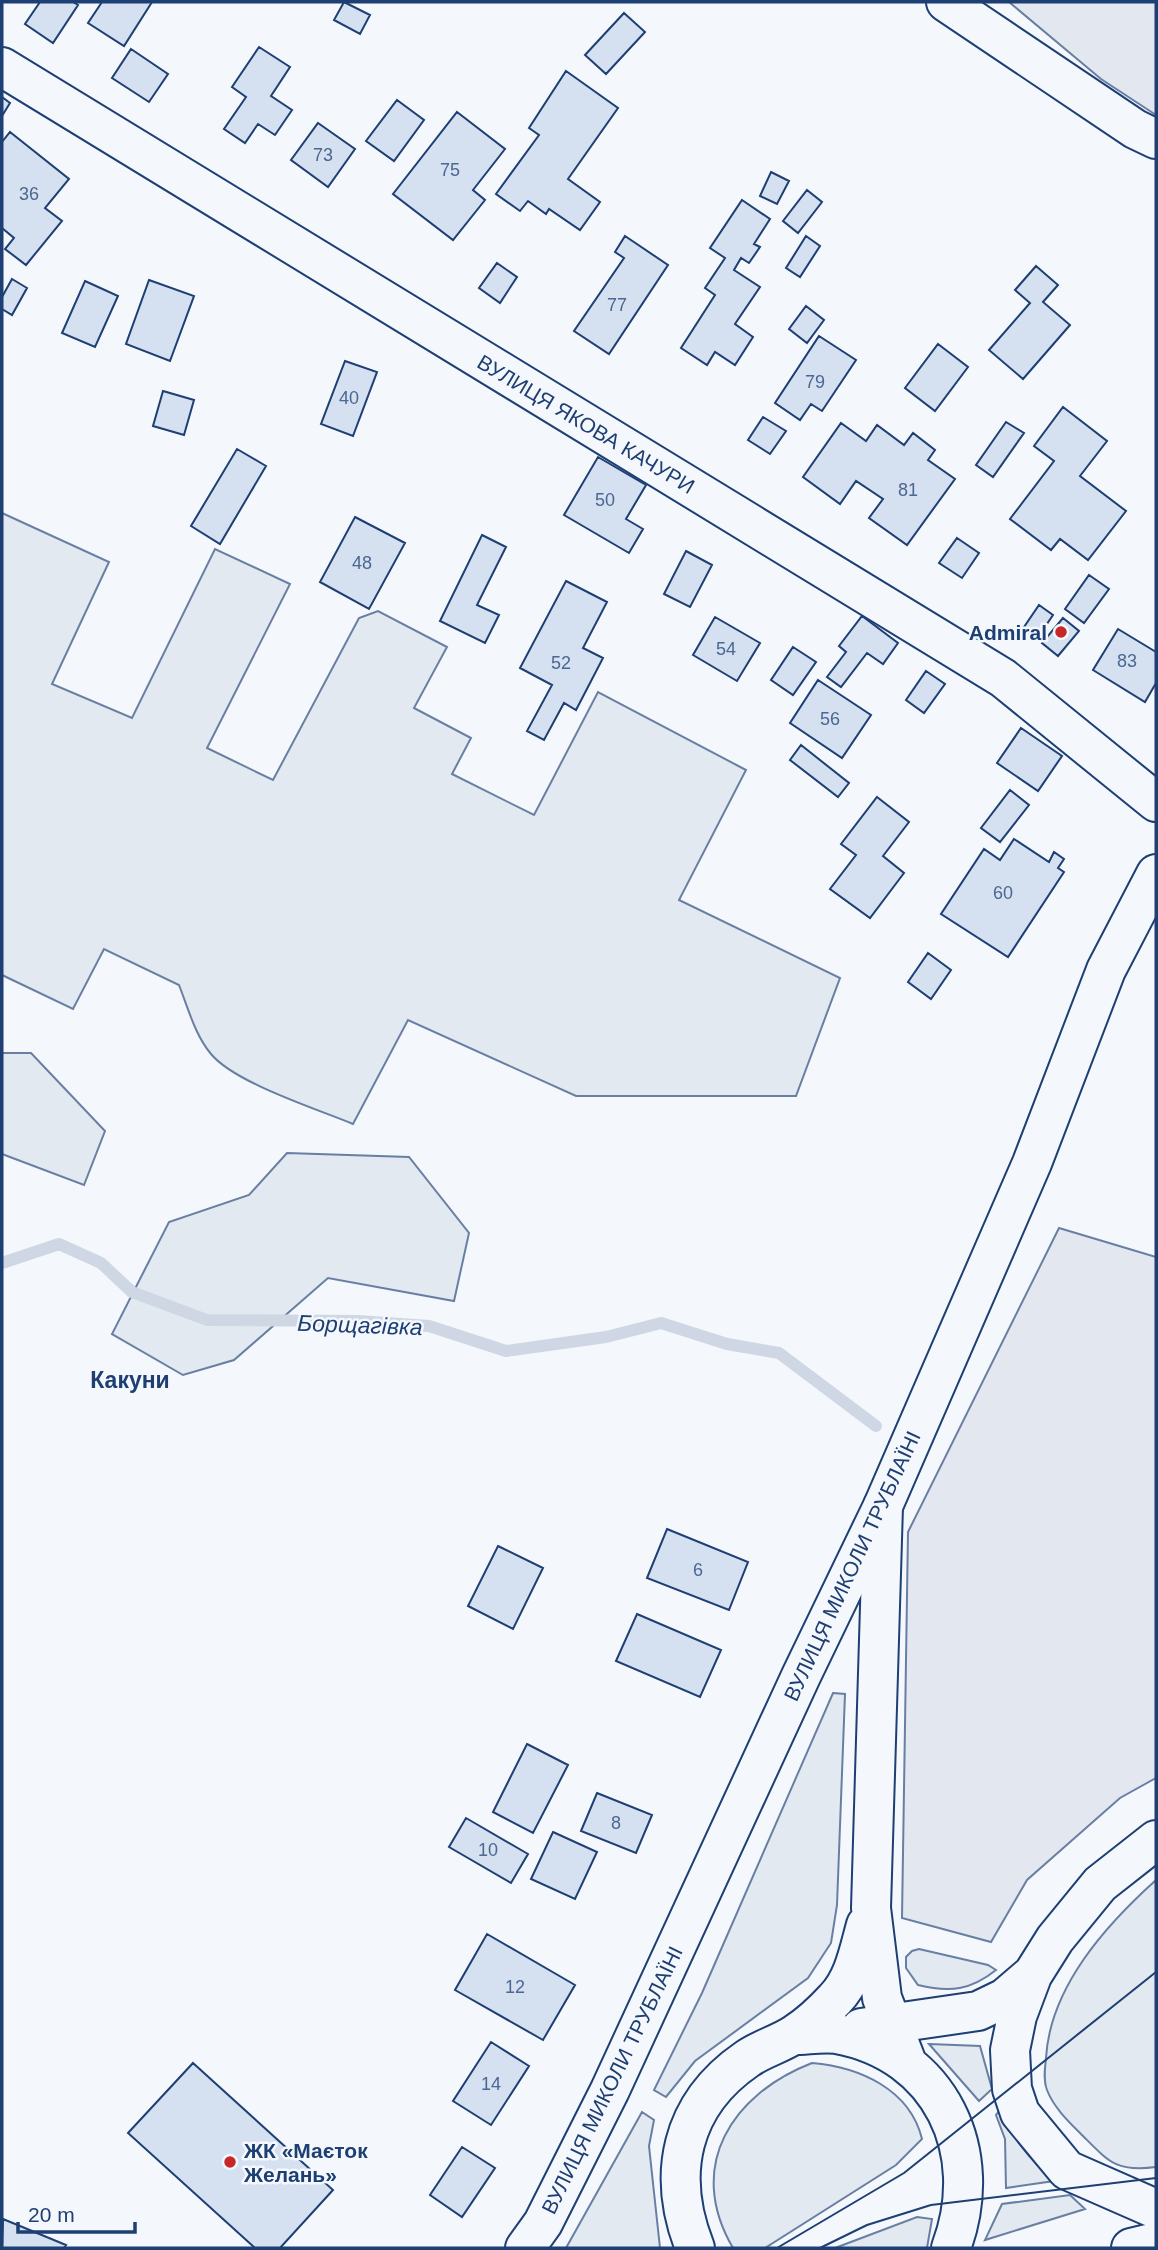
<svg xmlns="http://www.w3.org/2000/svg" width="1158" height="2250" font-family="Arial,sans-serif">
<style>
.green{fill:#e3e9f0;stroke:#687fa3;stroke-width:2}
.parking{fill:#e3e8f0;stroke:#687fa3;stroke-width:2}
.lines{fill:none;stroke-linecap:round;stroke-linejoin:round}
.stream{stroke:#cfd7e4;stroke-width:12}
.building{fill:#d5e0f0;stroke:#1d3f73;stroke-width:2}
.minor-casing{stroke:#1d3f73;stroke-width:42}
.major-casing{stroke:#1d3f73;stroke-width:42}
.minor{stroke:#f4f7fb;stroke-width:38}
.major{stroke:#f4f7fb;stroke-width:38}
.tram{stroke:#1d3f73;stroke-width:2}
.poi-dot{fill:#c62828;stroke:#f4f7fb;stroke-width:2.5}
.labels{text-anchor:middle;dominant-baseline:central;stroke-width:5;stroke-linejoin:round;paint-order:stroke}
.number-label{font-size:18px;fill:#4b6792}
.street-label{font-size:21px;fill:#1d3f73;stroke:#f4f7fb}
.poi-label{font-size:21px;font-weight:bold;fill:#1d3f73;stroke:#f4f7fb;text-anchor:end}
.water-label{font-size:23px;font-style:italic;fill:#1d3f73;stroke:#f4f7fb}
.neighbourhood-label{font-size:23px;font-weight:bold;fill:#1d3f73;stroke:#f4f7fb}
</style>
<rect width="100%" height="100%" fill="#f4f7fb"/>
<path class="green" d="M 2,513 L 109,562 L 52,684 L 132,718 L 215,549 L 290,584 L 207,748 L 273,780 L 359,618 L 378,611 L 447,647 L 414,708 L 471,738 L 452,774 L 534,815 L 598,692 L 746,770 L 679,900 L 840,978 L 796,1096 L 576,1096 L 408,1020 L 353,1124 C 317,1109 235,1083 211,1054 C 195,1035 188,1008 179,985 L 104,949 L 73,1009 L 2,975 Z
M 2,1053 L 31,1053 L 105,1131 L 84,1185 L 2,1154 Z
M 287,1153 L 409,1157 L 469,1233 L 454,1301 L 328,1278 L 234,1360 L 183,1375 L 112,1334 L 169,1222 L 249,1195 Z
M 833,1693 L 845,1694 L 837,1905 L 831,1943 L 808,1978 L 695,2061 L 666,2097 L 654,2090 L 702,1993 Z
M 1156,1880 L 1156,2167 C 1117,2172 1110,2163 1083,2136 C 1069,2122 1054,2108 1047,2090 C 1043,2080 1045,2068 1046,2058 C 1050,1987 1106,1925 1156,1880 Z
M 919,1949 L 988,1965 L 996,1970 C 971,1990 950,1993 918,1985 L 906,1968 L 906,1957 L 912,1951 Z
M 929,2044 L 980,2046 L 992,2089 L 979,2101 Z
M 812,2063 C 859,2067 910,2089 922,2139 L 896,2165 L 765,2248 L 733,2248 C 685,2166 732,2094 812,2063 Z
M 1003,2106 C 1012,2140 1029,2158 1054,2181 L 1006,2188 L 1005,2139 L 996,2115 Z
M 642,2112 L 654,2120 L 649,2146 L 660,2248 L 566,2248 Z
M 1070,2195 L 1085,2209 L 985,2240 L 1002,2204 Z
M 917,2217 L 932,2219 L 927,2248 L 835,2248 Z"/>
<path class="parking" d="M 1009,2 L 1156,2 L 1156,115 L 1101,79 Z
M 1059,1228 L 1156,1257 L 1156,1778 L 1120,1798 L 1027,1880 L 991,1942 L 902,1918 L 908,1532 Z"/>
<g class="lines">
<path class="stream" d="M 2,1263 L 59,1244 L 101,1263 L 132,1292 L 207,1320 L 358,1321 L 429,1326 L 506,1351 L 606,1337 L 661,1323 L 727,1344 L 779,1353 L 876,1426"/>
</g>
<path class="building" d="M 40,2 L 73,2 L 78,5 L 53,43 L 25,24 Z
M 102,2 L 152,2 L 124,46 L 88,23 Z
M 344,2 L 370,15 L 360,34 L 334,20 Z
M 624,13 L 645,32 L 606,74 L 585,55 Z
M 259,47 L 290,67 L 271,96 L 292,110 L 275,135 L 258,124 L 245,143 L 224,129 L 246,97 L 232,87 Z
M 131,49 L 168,74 L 149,102 L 112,78 Z
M 566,71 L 618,108 L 568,179 L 600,202 L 580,230 L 549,209 L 546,214 L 528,201 L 520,211 L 496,194 L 539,135 L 529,128 Z
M 2,97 L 10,103 L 2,116 Z
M 397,100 L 424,120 L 394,161 L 366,141 Z
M 457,112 L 505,149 L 473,190 L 485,200 L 453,240 L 393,194 Z
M 318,123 L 355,149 L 328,187 L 291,160 Z
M 10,132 L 69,179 L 45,208 L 62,221 L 26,265 L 5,249 L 14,238 L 2,228 L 2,142 Z
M 771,172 L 789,181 L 777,204 L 760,196 Z
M 807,190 L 822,202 L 798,233 L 783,221 Z
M 742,200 L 770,219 L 754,244 L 760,247 L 749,263 L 741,258 L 734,270 L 760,287 L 735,324 L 753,337 L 735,365 L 715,352 L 707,365 L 681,348 L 715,295 L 705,288 L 725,258 L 710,248 Z
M 625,236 L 668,265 L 609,354 L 574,331 L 624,258 L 615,252 Z
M 806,236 L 820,246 L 800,277 L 786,268 Z
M 497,263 L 517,277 L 500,303 L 479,288 Z
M 1036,266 L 1058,285 L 1043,302 L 1070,325 L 1023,379 L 989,350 L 1030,303 L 1015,290 Z
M 12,279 L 27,288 L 12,315 L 2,309 L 2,297 Z
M 149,280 L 194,296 L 170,361 L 126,344 Z
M 85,281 L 118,296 L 95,347 L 62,333 Z
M 806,306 L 824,320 L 807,343 L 789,329 Z
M 819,336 L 856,360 L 822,411 L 811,404 L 800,420 L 775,403 Z
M 938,344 L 968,367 L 935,411 L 905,388 Z
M 345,361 L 377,372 L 353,436 L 321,424 Z
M 163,391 L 194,400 L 184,435 L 153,426 Z
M 1063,407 L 1107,441 L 1080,476 L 1126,511 L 1088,560 L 1060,539 L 1051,550 L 1010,519 L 1054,461 L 1034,446 Z
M 763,417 L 786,431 L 770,454 L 748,440 Z
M 1006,422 L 1024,433 L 993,477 L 976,465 Z
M 841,423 L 866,441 L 877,425 L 904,445 L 913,433 L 935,450 L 928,460 L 955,479 L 907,545 L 869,518 L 883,499 L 856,481 L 840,504 L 803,477 Z
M 237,449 L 266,466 L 220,544 L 191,526 Z
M 598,457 L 646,485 L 626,519 L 643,529 L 629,553 L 564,515 Z
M 355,517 L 405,543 L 369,609 L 320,582 Z
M 482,535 L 506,547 L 477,605 L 499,615 L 485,643 L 440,621 Z
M 957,538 L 979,553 L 962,578 L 939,563 Z
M 686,551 L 712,565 L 690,607 L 664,594 Z
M 1089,575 L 1109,589 L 1084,623 L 1065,609 Z
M 566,581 L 607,602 L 583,648 L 603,658 L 576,710 L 564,703 L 544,740 L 527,731 L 552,685 L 520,668 Z
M 1039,605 L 1053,615 L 1036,640 L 1022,630 Z
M 862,616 L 898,643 L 883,664 L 867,653 L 841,687 L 827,677 L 846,652 L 839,646 Z
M 715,617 L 760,643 L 737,681 L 693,655 Z
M 1063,618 L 1079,631 L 1058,656 L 1042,643 Z
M 1118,629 L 1156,652 L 1156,683 L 1145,702 L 1093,670 Z
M 793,647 L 816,662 L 793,695 L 771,680 Z
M 926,671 L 945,684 L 924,713 L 906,700 Z
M 818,680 L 871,715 L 842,758 L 790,723 Z
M 1021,728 L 1062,756 L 1038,791 L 997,763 Z
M 801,745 L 849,783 L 838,797 L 790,760 Z
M 1010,790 L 1029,805 L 1000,842 L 981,828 Z
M 877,797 L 909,822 L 883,856 L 904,873 L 870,918 L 830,889 L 856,855 L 841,844 Z
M 1014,839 L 1049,862 L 1054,852 L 1064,859 L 1058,868 L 1064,872 L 1008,957 L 941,914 L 984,849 L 1000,860 Z
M 928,953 L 951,970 L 931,999 L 908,982 Z
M 667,1529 L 748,1562 L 729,1610 L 647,1578 Z
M 498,1546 L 543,1568 L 513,1629 L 468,1606 Z
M 637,1614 L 721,1650 L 700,1697 L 616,1661 Z
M 527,1744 L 568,1765 L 533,1833 L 493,1812 Z
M 597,1793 L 652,1815 L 636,1853 L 581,1831 Z
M 466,1818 L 528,1854 L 511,1883 L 449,1847 Z
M 553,1832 L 597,1852 L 575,1899 L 531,1879 Z
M 487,1934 L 575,1985 L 543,2040 L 455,1990 Z
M 491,2042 L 529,2066 L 491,2125 L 453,2101 Z
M 193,2063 L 333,2190 L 280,2248 L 255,2248 L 128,2133 Z
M 462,2147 L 495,2168 L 462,2217 L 430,2195 Z
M 3,2219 L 66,2245 L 64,2248 L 2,2248 Z"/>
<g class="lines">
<g class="minor-casing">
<path id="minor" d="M 946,2 L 1135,129 L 1156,139
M 2,67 L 1003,678 L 1156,802
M 1032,1976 L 1017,2016 L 1010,2050 L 1012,2089 L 1020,2113 L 1067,2170 L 1156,2209
M 861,2028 L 978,2011 L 1005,1998 L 1033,1974 L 1055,1939 L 1100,1884 L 1156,1840
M 525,2248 L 543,2223 L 610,2090 L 801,1676 L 883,1506
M 1131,2248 L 1156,2242"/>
</g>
<g class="major-casing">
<path id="major" d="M 794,2035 C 807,2035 823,2032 837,2034 C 941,2053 987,2152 951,2248
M 907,2063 L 882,1998 L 871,1908 L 883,1506 L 1032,1163 L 1106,970 L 1156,874
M 695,2248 C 666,2175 680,2105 747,2059 C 761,2049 780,2044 795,2034 C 809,2025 824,2011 835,1999 C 854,1980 859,1950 866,1925"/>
</g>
<use href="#minor" class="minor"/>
<use href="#major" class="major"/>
<path class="tram" d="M 777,2248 L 904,2173 L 1156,1972
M 820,2248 L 867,2225 L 931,2205 L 1156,2178"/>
</g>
<g class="poi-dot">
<circle cx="1061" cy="632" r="7"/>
<circle cx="230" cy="2162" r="7"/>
</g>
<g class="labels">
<g class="number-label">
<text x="323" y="155">73</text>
<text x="450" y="170">75</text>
<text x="29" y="194">36</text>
<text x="617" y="305">77</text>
<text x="815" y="382">79</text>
<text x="349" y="398">40</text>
<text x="908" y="490">81</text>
<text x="605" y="500">50</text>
<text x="362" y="563">48</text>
<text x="726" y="649">54</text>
<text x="1127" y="661">83</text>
<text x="561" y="663">52</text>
<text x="830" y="719">56</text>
<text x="1003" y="893">60</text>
<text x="698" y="1570">6</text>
<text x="616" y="1823">8</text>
<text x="488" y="1850">10</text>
<text x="515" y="1987">12</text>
<text x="491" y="2084">14</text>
</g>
<g class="street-label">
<text transform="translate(586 424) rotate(31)">ВУЛИЦЯ ЯКОВА КАЧУРИ</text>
<text transform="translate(852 1566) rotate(-65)">ВУЛИЦЯ МИКОЛИ ТРУБЛАЇНІ</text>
<text transform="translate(612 2080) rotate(-64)">ВУЛИЦЯ МИКОЛИ ТРУБЛАЇНІ</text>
</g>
<g class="poi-label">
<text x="1047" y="632">Admiral</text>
<text x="244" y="2150" text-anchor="start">ЖК «Маєток<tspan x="244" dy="24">Желань»</tspan></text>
</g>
<g class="water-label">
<text transform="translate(360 1325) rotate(2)">Борщагівка</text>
</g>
<g class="neighbourhood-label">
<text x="130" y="1380">Какуни</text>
</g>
</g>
<rect width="1158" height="2250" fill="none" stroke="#1d3f73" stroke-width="7"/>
<path d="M18 2222v10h117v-10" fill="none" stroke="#1d3f73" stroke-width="3.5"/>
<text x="28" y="2222" font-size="21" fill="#1d3f73" stroke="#f4f7fb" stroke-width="5" paint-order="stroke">20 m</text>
</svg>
